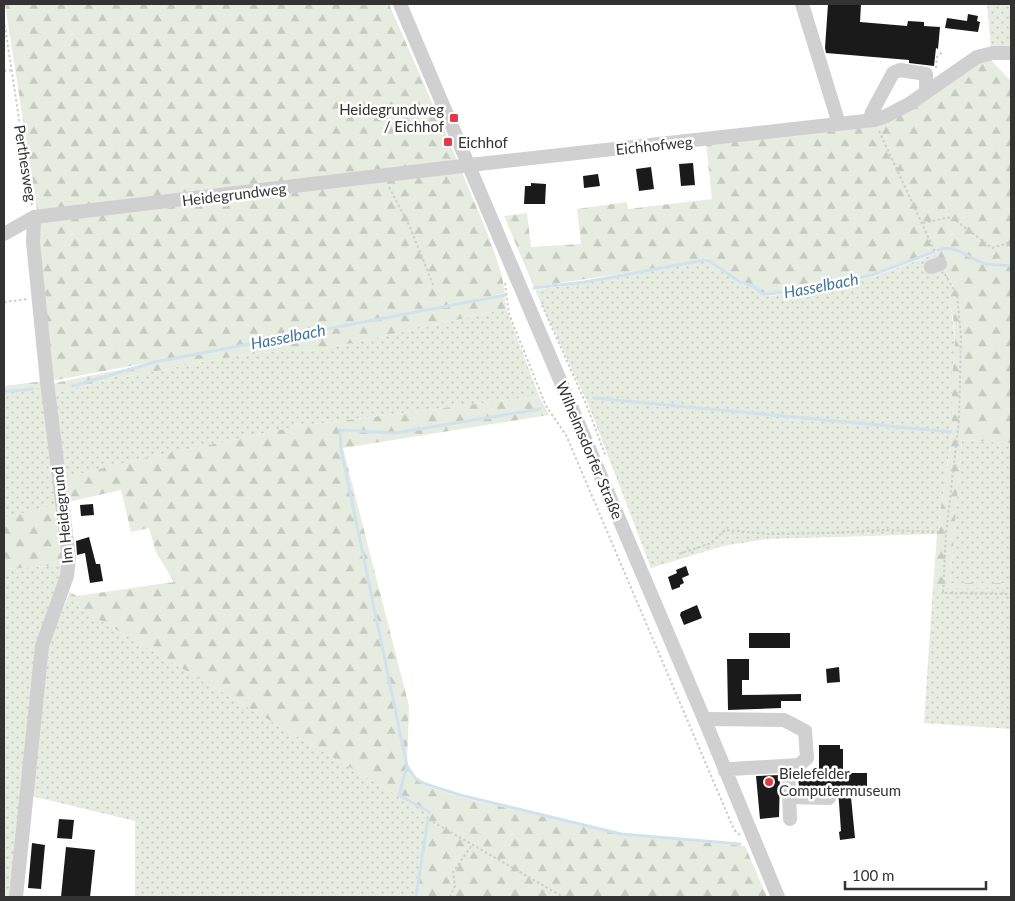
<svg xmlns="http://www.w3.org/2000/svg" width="1015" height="901" font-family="Lato,sans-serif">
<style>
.grass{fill:url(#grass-dots)}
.forest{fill:url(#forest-firs)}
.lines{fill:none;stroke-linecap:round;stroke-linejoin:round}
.stream{stroke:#cfe2ee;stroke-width:3}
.building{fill:#1a1a1a}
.path{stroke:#cdcdcd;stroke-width:2;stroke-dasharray:2.5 2.5;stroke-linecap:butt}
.minor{stroke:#d0d0d0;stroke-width:14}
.poi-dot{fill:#e63946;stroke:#fff;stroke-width:2}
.labels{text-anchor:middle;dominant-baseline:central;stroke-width:5;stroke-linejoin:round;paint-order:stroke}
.poi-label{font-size:15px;fill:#333;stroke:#fff;text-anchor:start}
.street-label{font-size:15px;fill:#333;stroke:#fff}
.water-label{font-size:16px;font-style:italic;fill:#3f7597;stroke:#fff}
</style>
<defs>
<pattern id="grass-dots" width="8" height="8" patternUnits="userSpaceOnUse" patternTransform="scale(1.25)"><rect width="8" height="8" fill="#e6ecdf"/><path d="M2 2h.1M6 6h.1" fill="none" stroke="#c6cbc0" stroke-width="1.8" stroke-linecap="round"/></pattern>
<pattern id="forest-firs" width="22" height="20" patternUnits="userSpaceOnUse" patternTransform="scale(1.25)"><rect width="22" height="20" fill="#e6ecdf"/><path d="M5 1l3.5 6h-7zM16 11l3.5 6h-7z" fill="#c6cbc0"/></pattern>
</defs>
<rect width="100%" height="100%" fill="#fff"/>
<path class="grass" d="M 987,4 L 1011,4 L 1011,50 L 991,48 Z
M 937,253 L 954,289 L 949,290 L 955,341 L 952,375 L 952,433 L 937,534 L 767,539 L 723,546 L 651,568 L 589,406 L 535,290 L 585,283 L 706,261 L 741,284 L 754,288 L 764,295 L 771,296 L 835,285 L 873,277 Z
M 506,309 L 539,396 L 299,426 L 124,463 L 65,478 L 53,394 C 88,384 125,377 161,370 C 212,360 263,349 316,351 Z
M 44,387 L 57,505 L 4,518 L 4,392 Z
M 962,440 L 1011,443 L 1011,583 L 950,583 Z
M 63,565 L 58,587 L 39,639 L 10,897 L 4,897 L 4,569 Z
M 1011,587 L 1011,729 L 924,723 L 933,588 Z
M 68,597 L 81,609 L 429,814 L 416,897 L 135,897 L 135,821 L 31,796 L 49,640 Z"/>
<path class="forest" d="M 5,4 L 389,4 L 457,160 L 37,211 Z
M 988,57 L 1011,81 L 1011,443 L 962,440 L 950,583 L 1011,583 L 1011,587 L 933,588 L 937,534 L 952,433 L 952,375 L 955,341 L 954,323 L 948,290 L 954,288 L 936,251 L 872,274 L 835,283 L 771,293 L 763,293 L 754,286 L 741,281 L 706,258 L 684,264 L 534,287 L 504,216 L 527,213 L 531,247 L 581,244 L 577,209 L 627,202 L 628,209 L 712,199 L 706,143 L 878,123 Z
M 462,172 C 476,208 500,256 505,293 L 422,311 L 51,381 L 37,229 L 40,223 Z
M 505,296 L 506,309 L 316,351 C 263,349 212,360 161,370 C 124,377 88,384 53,394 L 51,384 L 78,378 Z
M 44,381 L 44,387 L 4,392 L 4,386 Z
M 539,396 L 549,415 L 343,448 L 409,706 L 407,766 L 415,779 L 425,786 L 460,797 L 621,835 L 745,846 L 767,897 L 416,897 L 429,814 L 81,609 L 68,597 L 69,592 L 77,596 L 174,582 L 156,552 L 149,528 L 131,532 L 121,490 L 68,502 L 65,478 L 123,463 L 299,426 Z
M 57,505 L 63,565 L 4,569 L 4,518 Z"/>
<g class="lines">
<path class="stream" d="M 938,250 C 958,244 966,258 983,263 C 992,266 1002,264 1011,266
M 534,288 L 585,282 L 705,260 L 709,261 L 740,282 L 753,286 L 763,294 L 770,294 L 835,284 L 872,275 L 934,252
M 73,386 L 155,362 L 505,295
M 4,392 L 32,389
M 594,398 L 951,432
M 540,409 L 395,433 L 340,430 L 341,449 L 407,766 L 416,779 L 425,784 L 460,795 L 621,834 L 740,844
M 407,766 L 399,795 L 429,812 L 429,813
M 416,897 L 428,819"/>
</g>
<path class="building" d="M 828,4 L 861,4 L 860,22 L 907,26 L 908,21 L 924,22 L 924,26 L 940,27 L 938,49 L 936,48 L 934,66 L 909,63 L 909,60 L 826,53 L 825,48 Z
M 968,14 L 978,16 L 977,21 L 980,22 L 978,32 L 945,28 L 947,18 L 967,21 Z
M 693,163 L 695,185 L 681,186 L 679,164 Z
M 651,167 L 654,189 L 639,191 L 636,169 Z
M 598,174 L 600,186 L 584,188 L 583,176 Z
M 531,183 L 546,184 L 545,204 L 524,204 L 525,186 L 531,186 Z
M 93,504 L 94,515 L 81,516 L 80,505 Z
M 89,537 L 96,564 L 100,564 L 103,581 L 90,583 L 85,553 L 77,555 L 76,541 Z
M 686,566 L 689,575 L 682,578 L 684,583 L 680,585 L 680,587 L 672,590 L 668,577 L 677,573 L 676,570 Z
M 697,605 L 702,618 L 684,625 L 680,615 L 681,612 Z
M 749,633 L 790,633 L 790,648 L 749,648 Z
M 727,659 L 749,659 L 749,680 L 742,680 L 742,695 L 801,694 L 801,701 L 781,701 L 781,708 L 728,710 Z
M 839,667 L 840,682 L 827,683 L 826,669 Z
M 819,745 L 840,745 L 840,749 L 843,749 L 843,773 L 867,773 L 867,787 L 850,787 L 855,838 L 840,840 L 839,832 L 841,831 L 838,788 L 799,788 L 798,775 L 818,775 L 819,773 Z
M 780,775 L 779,817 L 760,819 L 756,776 Z
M 59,819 L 74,820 L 72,839 L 57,838 Z
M 32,843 L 45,845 L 41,889 L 28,888 Z
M 66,847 L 95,850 L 90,897 L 61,897 Z"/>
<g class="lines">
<path class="path" d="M 4,20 L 32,205
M 936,68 L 937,57 L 943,51
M 4,71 L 11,70
M 879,131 L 936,254
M 389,187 L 410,227 L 434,287
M 923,223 L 951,217 L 992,248 L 1011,242
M 945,274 L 957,295 L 961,337 L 959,420 L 946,534 L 943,593 L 1011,594
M 505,283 L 509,314 L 546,406 L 566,435 L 732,825 L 736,832 L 740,835
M 4,302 L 29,299
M 542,305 L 587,406 L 606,457
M 679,554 L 711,543 L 725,530 L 769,534 L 830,533 L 884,530 L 946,532
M 433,822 L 563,897
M 450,897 L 455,886 L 453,872 L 472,845"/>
<path class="minor" d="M 400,4 L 705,721 L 778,897
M 802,4 L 839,124
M 874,120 L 871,115 L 872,112 L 893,73 L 900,70 L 926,74 L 926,92
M 4,234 L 34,217 L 479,164 L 874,120 L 886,116 L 909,104 L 977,57 L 993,53 L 1011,53
M 931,267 L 940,264
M 705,721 L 711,719 L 784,720 L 805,731 L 807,758 L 799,765 L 731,769 L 725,771
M 788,766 L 790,819
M 789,797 L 829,798
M 16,897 L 42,646 L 67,576 L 69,558 L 47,382 L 33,242 L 34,217"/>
</g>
<g class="poi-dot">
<rect x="449" y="113" width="10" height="10" rx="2.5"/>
<rect x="443" y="137" width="10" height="10" rx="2.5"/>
<circle cx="769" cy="782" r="5"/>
</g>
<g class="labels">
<g class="poi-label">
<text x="444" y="109" text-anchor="end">Heidegrundweg<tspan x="444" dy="17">/ Eichhof</tspan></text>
<text x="458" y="142">Eichhof</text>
<text x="779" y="773">Bielefelder<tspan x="779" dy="17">Computermuseum</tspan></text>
</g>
<g class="street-label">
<text transform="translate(654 145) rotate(-6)">Eichhofweg</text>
<text transform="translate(26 163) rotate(81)">Perthesweg</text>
<text transform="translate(234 194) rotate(-7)">Heidegrundweg</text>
<text transform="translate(590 450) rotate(67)">Wilhelmsdorfer Straße</text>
<text transform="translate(62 515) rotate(-96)">Im Heidegrund</text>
</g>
<g class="water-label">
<text transform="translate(821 285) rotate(-11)">Hasselbach</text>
<text transform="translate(288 336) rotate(-11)">Hasselbach</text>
</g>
</g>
<rect width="1015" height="901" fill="none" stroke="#333333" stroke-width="10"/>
<path d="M845 881v8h141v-8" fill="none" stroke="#333333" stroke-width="2.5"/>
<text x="852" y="881" font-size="15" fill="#333333" stroke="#ffffff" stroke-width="4" paint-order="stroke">100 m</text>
</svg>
